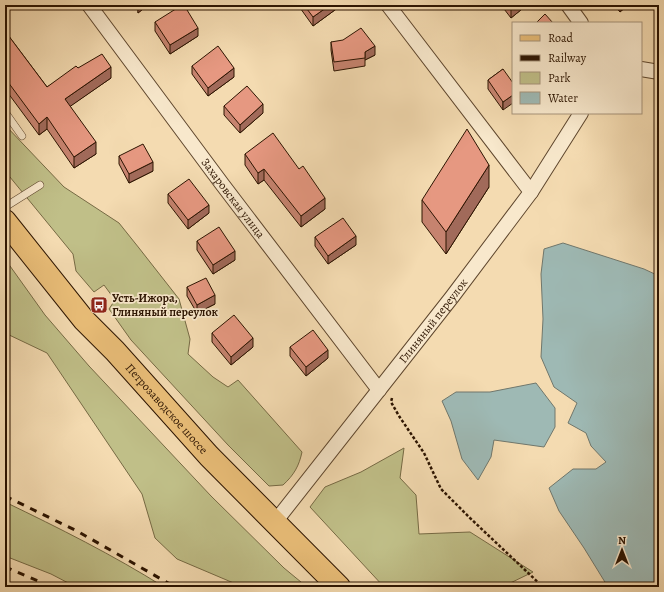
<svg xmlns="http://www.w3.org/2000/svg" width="664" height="592" font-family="Alegreya,serif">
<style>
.green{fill:#c0bf88;stroke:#766a44}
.water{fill:#9eb9b4;stroke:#70776c}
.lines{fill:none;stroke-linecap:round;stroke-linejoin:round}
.service-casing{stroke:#5e462d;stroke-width:8}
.minor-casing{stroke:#5e462d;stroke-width:16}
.primary-casing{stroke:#2c1401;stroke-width:24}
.path{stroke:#2c1401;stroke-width:2.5;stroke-dasharray:3 2;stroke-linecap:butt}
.service{stroke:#f8e8cc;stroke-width:7}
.minor{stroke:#f8e8cc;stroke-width:14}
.primary{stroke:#eabe78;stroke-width:22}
.rail{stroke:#2c1401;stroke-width:3;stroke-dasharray:7 7;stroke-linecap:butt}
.wall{fill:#c6836f;stroke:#2c1401}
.shaded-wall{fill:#a16a5a;stroke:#2c1401}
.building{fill:#e69881;stroke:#2c1401}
.labels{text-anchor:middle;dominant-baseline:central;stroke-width:3.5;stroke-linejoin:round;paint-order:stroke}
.street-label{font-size:12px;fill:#2c1401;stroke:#f8e8cc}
.poi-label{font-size:12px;font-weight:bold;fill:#2c1401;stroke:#f8e8cc;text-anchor:start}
</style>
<rect width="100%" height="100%" fill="#f4dbb1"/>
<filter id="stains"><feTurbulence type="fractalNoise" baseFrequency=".005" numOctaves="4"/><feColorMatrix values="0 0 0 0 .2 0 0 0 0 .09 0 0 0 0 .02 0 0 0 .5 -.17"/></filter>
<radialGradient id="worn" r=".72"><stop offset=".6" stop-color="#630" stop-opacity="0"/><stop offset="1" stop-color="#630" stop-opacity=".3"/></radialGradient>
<path class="green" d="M 5,125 L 64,187 L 119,223 L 139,248 L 179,299 L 190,339 L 188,354 L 213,377 L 228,387 L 238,380 L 302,452 C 299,466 294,475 283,485 L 269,486 L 228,445 L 131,340 L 109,309 L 115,300 L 104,285 L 94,292 L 76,271 L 73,254 L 5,171 Z
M 5,259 L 45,315 L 89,366 L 211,496 L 284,568 L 307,587 L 243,587 L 177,559 L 155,538 L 142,494 L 47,353 L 5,333 Z
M 404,448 L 400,478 L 416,495 L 419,534 L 470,532 L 533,572 L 502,587 L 384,587 L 310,507 L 325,487 L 361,472 Z
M 5,502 C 59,528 113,555 164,587 L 76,587 L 51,574 L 5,556 Z"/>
<path class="water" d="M 563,243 L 644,269 L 659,276 L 659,587 L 608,587 L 584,548 L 559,511 L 549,488 L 573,469 L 596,469 L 606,462 L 591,446 L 586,433 L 568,423 L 577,403 L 554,387 L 541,357 L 543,319 L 541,274 L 544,249 Z
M 536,383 L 555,408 L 555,427 L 544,447 L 494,440 L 491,457 L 478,480 L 462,459 L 451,421 L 442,401 L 456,392 L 490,392 Z"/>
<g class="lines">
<g class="service-casing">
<path id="service" d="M 5,112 L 22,136
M 5,207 L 40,185"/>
</g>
<g class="minor-casing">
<g id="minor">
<path id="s1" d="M 89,5 L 222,184 L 379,390"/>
<path d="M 388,5 L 531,192"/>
<path d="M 568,5 L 581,23"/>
<path d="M 641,69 L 659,72"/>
<path id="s2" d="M 275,522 L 452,297 L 531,192 L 581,113"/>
</g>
</g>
<g class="primary-casing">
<g id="primary">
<path id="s3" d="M 5,221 L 84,320 L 115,351 L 209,456 L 339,587"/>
</g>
</g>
<path class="path" d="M 392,398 L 391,402 L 399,416 L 424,453 L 441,489 L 470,518 L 543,587"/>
<use href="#service" class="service"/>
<use href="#minor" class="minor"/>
<use href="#primary" class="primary"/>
<path class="rail" d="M 5,496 L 77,531 L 175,587
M 5,567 L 52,587"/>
</g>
<path class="wall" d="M 134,5 L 148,5 L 138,13 L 138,9 Z
M 298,5 L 339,5 L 339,7 L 313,26 Z
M 501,5 L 527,5 L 511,18 Z
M 614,5 L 628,5 L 620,12 Z
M 659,16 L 659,32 L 655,28 L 655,20 Z
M 155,22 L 198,36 L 170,54 L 155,31 Z
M 5,31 L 47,87 L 78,68 L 111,78 L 70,106 L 96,154 L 74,168 L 47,129 L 39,135 L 5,89 Z
M 331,42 L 375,55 L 365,60 L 365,66 L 334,71 L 331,50 Z
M 192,66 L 234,77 L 208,96 L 192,74 Z
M 503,69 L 503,110 L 488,89 L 488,80 Z
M 224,106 L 263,113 L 240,133 L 224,115 Z
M 245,154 L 299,169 L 325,209 L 301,227 L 264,180 L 258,184 L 245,165 Z
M 119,156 L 153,171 L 129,183 L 119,164 Z
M 489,187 L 446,254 L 422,222 L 422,200 Z
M 168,194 L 209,213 L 188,229 L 168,203 Z
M 315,237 L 356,245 L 328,264 L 315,246 Z
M 197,241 L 235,260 L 213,274 L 197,250 Z
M 187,287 L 215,304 L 197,313 L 187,296 Z
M 212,333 L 253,347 L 231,365 L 212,342 Z
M 290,347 L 328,358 L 306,376 L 290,356 Z"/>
<path class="shaded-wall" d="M 138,5 L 148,5 L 138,13 Z
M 330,5 L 339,5 L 339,7 L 313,26 L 313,17 Z
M 516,5 L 527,5 L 511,18 L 511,9 Z
M 620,5 L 628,5 L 620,12 Z
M 198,28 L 198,36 L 170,54 L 170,45 Z
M 375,46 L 375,55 L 365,60 L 365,52 Z
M 111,67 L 111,78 L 65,110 L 65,99 Z
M 234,68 L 234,77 L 208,96 L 208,88 Z
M 513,95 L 513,103 L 503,110 L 503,102 Z
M 263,104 L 263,113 L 240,133 L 240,125 Z
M 47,117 L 47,129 L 39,135 L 39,124 Z
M 96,142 L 96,154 L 74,168 L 74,157 Z
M 153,162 L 153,171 L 129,183 L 129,174 Z
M 489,165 L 489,187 L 446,254 L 446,232 Z
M 264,169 L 264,180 L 258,184 L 258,173 Z
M 325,198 L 325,209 L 301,227 L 301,216 Z
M 209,205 L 209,213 L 188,229 L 188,220 Z
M 356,236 L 356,245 L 328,264 L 328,256 Z
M 235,251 L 235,260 L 213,274 L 213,265 Z
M 215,295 L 215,304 L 197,313 L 197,305 Z
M 253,338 L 253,347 L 231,365 L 231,357 Z
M 328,350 L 328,358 L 306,376 L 306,367 Z"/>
<path class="building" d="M 182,5 L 184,5 L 198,28 L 170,45 L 155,22 Z
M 304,5 L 330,5 L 313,17 Z
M 508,5 L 516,5 L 511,9 Z
M 545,14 L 553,23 L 536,23 Z
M 659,16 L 659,24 L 655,20 Z
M 361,28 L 375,46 L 365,52 L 365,58 L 334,62 L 331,42 L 343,40 Z
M 5,31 L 47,87 L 76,66 L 78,68 L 102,54 L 111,67 L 65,99 L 96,142 L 74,157 L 47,117 L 39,124 L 5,78 Z
M 218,46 L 234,68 L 208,88 L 192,66 Z
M 503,69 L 513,83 L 513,95 L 503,102 L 488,80 Z
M 247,86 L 263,104 L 240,125 L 224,106 Z
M 467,129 L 489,165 L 446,232 L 422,200 Z
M 273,133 L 299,169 L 303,166 L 325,198 L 301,216 L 264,169 L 258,173 L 245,154 Z
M 143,144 L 153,162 L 129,174 L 119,156 Z
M 189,179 L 209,205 L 188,220 L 168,194 Z
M 343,218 L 356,236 L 328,256 L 315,237 Z
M 219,227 L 235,251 L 213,265 L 197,241 Z
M 206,278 L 215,295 L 197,305 L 187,287 Z
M 234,315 L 253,338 L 231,357 L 212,333 Z
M 313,330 L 328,350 L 306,367 L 290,347 Z"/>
<defs>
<g id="bus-square" transform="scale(0.9)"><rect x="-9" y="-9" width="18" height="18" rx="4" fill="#8f2418" stroke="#f8e8cc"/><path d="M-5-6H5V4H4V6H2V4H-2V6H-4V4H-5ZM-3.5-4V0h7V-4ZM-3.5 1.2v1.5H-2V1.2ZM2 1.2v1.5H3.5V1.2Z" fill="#fff"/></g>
</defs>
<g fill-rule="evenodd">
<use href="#bus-square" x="99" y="305"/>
</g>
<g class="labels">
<g class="street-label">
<text stroke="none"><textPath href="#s1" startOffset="241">Захаровская улица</textPath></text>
<text stroke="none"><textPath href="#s2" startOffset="256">Глиняный переулок</textPath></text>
<text stroke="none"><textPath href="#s3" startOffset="248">Петрозаводское шоссе</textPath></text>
</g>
<g class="poi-label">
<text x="112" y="298">Усть-Ижора,<tspan x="112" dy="14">Глиняный переулок</tspan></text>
</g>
</g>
<rect width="664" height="592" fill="none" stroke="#f4dbb1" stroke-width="20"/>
<rect x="6" y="6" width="652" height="580" fill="none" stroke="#2c1401" stroke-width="2"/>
<rect x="10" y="10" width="644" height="572" fill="none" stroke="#2c1401"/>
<rect x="512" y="22" width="130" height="92" fill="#f8e8cc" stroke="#a6937b"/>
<rect x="520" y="35" width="20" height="6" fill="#eabe78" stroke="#a6937b"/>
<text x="548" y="42" font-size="12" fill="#2c1401">Road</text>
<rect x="520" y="55" width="20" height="6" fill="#2c1401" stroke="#a6937b"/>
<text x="548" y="62" font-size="12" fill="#2c1401">Railway</text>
<rect x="520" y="72" width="20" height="12" fill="#c0bf88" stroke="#a6937b"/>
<text x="548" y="82" font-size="12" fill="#2c1401">Park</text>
<rect x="520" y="92" width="20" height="12" fill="#9eb9b4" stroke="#a6937b"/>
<text x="548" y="102" font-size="12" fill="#2c1401">Water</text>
<g transform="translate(622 550)" stroke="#f8e8cc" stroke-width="3" paint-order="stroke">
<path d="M0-3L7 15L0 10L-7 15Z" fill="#2c1401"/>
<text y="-6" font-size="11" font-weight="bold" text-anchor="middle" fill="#2c1401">N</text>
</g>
<rect width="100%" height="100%" filter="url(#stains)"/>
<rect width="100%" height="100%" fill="url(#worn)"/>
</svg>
